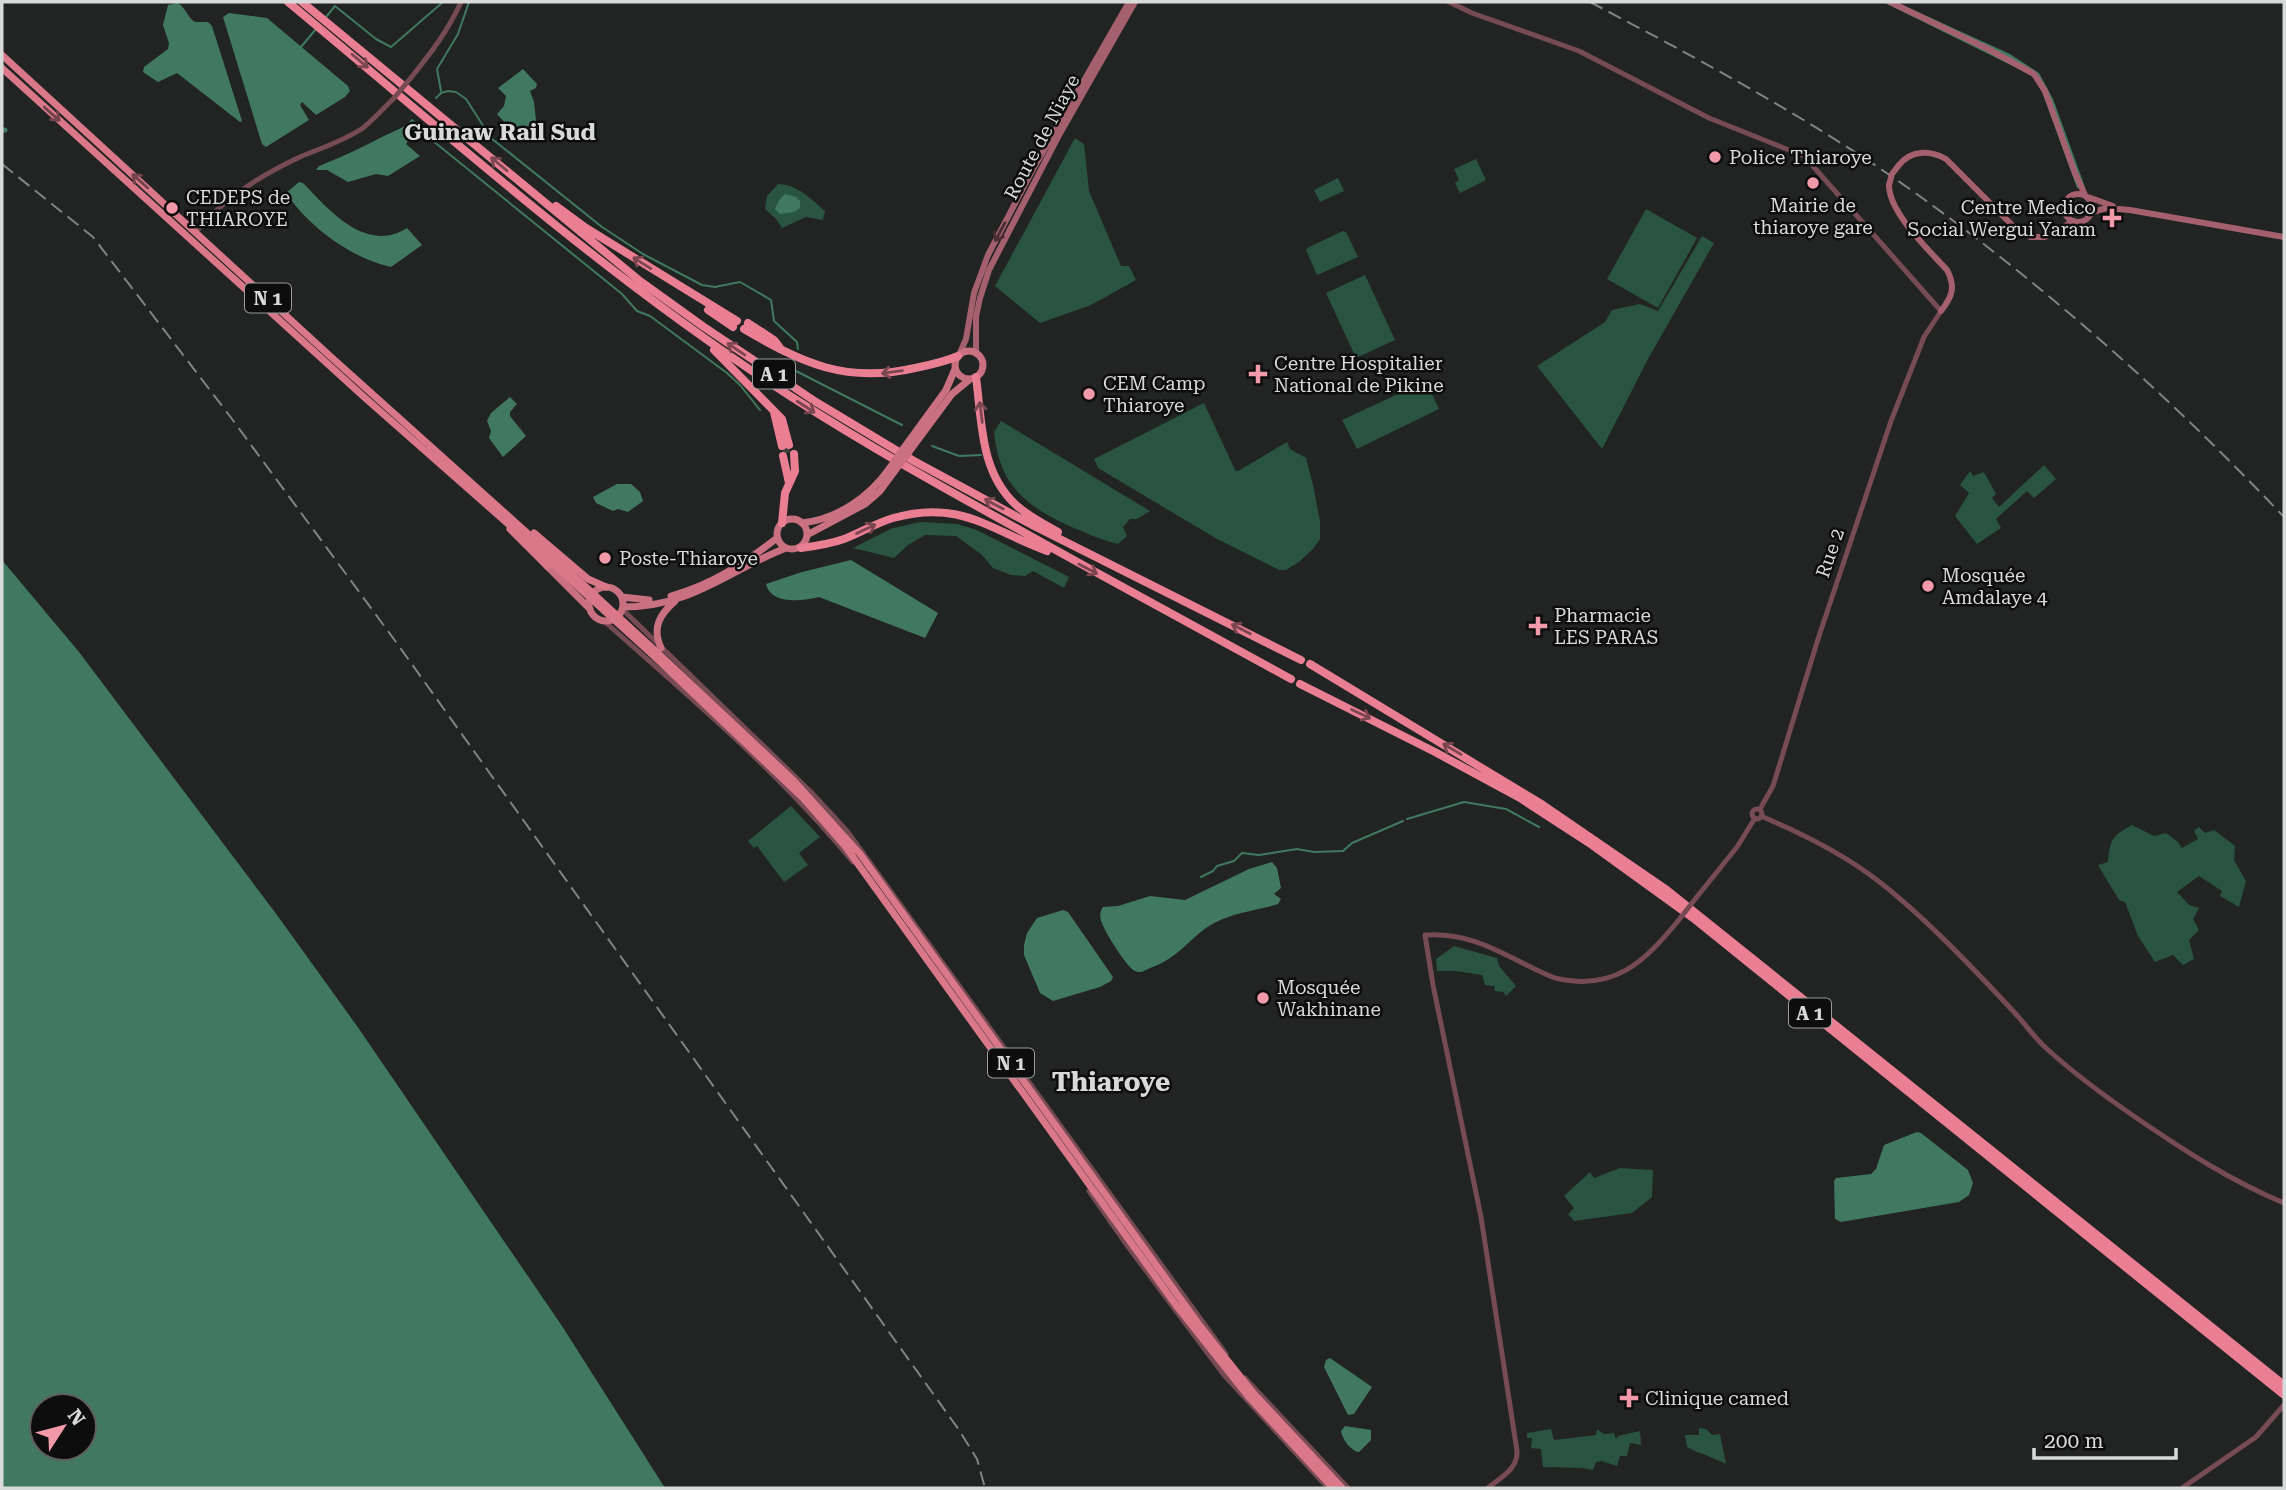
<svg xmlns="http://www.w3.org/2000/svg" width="2286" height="1490" font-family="'Roboto Serif',serif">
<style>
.green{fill:#295441}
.water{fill:#407960;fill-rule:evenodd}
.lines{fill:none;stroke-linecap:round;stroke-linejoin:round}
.stream{stroke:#407960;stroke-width:2}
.canal{stroke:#407960;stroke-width:5}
.motorway-tunnel{stroke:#3c3f3d;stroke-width:8;stroke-dasharray:8 4;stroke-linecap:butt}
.tertiary{stroke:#774b53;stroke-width:5}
.secondary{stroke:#a5606d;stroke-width:6}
.primary{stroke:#c97081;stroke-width:7}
.trunk{stroke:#da788a;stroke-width:7}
.motorway{stroke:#ea7f94;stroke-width:8}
.rail{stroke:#818482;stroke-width:2;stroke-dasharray:14 7;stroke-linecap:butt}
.tertiary-bridge{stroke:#774b53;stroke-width:5}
.secondary-bridge{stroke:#a5606d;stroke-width:6}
.primary-bridge{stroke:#c97081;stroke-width:7}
.trunk-bridge{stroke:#da788a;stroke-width:7}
.oneway{stroke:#7b4650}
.oneway2{stroke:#73424b}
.oneway3{stroke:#492e33}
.poi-dot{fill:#f39aaa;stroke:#0c0d0c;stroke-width:2.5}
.labels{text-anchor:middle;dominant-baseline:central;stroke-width:5;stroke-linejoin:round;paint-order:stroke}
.shield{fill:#0c0d0c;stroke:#9b9c9c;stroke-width:2}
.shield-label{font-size:18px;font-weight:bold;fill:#d8dad9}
.street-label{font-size:19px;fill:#d8dad9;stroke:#0c0d0c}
.poi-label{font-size:19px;fill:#d8dad9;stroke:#0c0d0c;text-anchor:start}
.quarter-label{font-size:23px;font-weight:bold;fill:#d8dad9;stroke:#0c0d0c}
.district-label{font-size:26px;font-weight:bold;fill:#d8dad9;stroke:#0c0d0c}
</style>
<rect width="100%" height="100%" fill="#212422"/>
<path class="green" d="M 1075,138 L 1084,144 L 1089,191 L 1121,266 L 1129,266 L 1136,280 L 1091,305 L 1040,323 L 995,286 Z
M 1476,159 L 1486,180 L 1460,193 L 1455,183 L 1459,180 L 1454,169 Z
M 1338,178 L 1344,191 L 1320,202 L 1314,190 Z
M 778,184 C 797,184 811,199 825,211 L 823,220 L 806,217 L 782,228 L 777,220 L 765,209 L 767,196 Z
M 1646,209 L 1697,238 L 1658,308 L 1607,279 Z
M 1343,231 L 1346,232 L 1358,257 L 1317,275 L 1306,250 L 1309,247 Z
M 1702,236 L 1714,243 L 1648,359 L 1602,449 L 1537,366 L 1605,322 L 1612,310 L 1640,304 L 1658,311 Z
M 1365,275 L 1395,340 L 1356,358 L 1326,293 Z
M 1426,381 L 1439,409 L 1357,449 L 1342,420 Z
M 1204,403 L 1235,470 L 1238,471 L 1287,442 L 1290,449 L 1306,458 L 1313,485 L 1320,521 L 1320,539 L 1313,549 L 1299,562 L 1286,570 L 1279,570 L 1217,539 L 1098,468 L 1094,459 Z
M 1001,421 L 1150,511 L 1137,519 L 1130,519 L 1123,527 L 1127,536 L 1118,544 C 1100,540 1084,532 1067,525 C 1023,504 999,483 994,432 Z
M 2044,465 L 2056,479 L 2034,498 L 2027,491 L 1996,519 L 2001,528 L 1977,544 L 1955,516 L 1969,493 L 1960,485 L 1970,471 L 1973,476 L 1984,472 L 1996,494 L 1992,498 L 1999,507 Z
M 921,522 L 957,524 L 977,530 L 1069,577 L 1064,588 L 1033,571 L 1025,576 L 1011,575 L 993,568 L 981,554 L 956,536 L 925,535 L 908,545 L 894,558 L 853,548 L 893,528 Z
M 791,806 L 820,837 L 799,853 L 808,865 L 784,882 L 757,846 L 754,848 L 748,841 Z
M 2132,825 L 2154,836 L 2166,833 L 2178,842 L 2182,848 L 2198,839 L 2194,831 L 2199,827 L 2205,833 L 2214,830 L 2235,846 L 2234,860 L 2246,881 L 2239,907 L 2220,896 L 2222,891 L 2199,876 L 2177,892 L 2189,905 L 2199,908 L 2193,919 L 2199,930 L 2189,940 L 2194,959 L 2183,965 L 2173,955 L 2155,962 L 2138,936 L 2125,902 L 2119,900 L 2098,865 L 2108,862 C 2110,839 2112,836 2132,825 Z
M 1454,946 L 1497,958 L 1499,966 L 1516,986 L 1506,996 L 1503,992 L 1495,991 L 1494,986 L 1485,985 L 1482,975 L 1456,971 L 1437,971 L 1436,959 Z
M 1620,1168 L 1653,1170 L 1652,1197 L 1632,1213 L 1574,1221 L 1568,1214 L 1574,1208 L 1564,1196 L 1590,1172 L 1594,1178 Z
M 1699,1428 L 1706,1429 L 1712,1435 L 1720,1434 L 1726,1464 C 1713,1457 1700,1454 1687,1447 L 1685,1435 L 1699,1435 Z
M 1551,1429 L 1554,1440 L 1596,1435 L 1597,1429 L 1604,1434 L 1614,1433 L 1616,1439 L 1618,1436 L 1640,1431 L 1641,1445 L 1630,1443 L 1627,1456 L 1620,1456 L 1617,1466 L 1601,1461 L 1596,1462 L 1593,1470 L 1583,1468 L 1543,1467 L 1541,1449 L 1531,1448 L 1532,1438 L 1527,1438 L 1527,1433 Z"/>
<path class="water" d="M 1883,2 L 1896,2 L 2010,54 L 2039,73 L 2053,99 L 2085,187 L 2077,188 L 2040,86 L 2033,76 Z
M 178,3 C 186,8 187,17 195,22 L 208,22 L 212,26 L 242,121 L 240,122 L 177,73 L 158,82 L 143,72 L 144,67 L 168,49 L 169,43 L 163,25 L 168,5 Z
M 229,13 L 267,18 L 348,86 L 350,91 L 345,97 L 316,115 L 302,102 L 300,105 L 309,120 L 266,147 L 262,144 L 223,17 Z
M 523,69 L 537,84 L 536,88 L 530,91 L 534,102 L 537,130 L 514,133 L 497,114 L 504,106 L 506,96 L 498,88 Z
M 412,119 L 419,124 L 406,144 L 420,156 L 388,176 L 376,174 L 348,182 L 327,170 L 316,170 L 319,166 C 342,157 363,147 384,136 C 396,130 403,129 412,119 Z
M 299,182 L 303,183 C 329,210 366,254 407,228 L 422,245 L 391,267 C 351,258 309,227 286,193 Z
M 785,194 L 796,197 L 800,201 L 800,208 L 794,212 L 780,214 L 775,209 L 779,200 Z
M 510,397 L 517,404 L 510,412 L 510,416 L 526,436 L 503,457 L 489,438 L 491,431 L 487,421 L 491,413 Z
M 617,484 L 631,484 L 640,492 L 643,501 L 628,512 L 618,509 L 613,511 L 596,503 L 593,497 Z
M 2,560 L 79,652 L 277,915 L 357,1026 L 562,1326 L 665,1488 L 2,1488 ZM 42,1406 L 84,1406 L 84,1448 L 42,1448 Z
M 851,560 L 938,613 L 925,638 L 819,597 C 802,601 771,605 766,584 L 802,572 Z
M 1272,862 L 1277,868 L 1281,888 L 1274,894 L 1281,899 L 1278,904 C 1252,912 1225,913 1202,931 C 1184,946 1173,960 1150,968 C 1146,970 1140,974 1135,971 C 1128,968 1113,944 1109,937 C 1104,927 1096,917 1103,907 L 1118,906 L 1150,896 L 1185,900 L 1249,869 Z
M 1063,910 L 1068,912 L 1113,977 L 1111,981 L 1100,987 L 1053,1001 L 1040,993 L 1024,955 L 1024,945 L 1027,933 L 1037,918 Z
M 1917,1132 L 1921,1133 L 1968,1170 L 1973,1183 L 1969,1195 L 1959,1202 L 1841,1222 L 1835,1219 L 1834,1181 L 1836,1178 L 1871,1174 L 1876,1169 L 1884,1145 Z
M 1330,1358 L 1372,1387 L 1354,1414 L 1348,1415 L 1324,1367 L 1326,1360 Z
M 1345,1426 L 1371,1430 L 1371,1440 L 1359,1452 C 1351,1451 1342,1439 1341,1431 Z"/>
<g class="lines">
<path class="stream" d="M 326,17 L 335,6 L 376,39 L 391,47 L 443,2
M 301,47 L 316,29
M 441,91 L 437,69 L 458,34 L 469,2
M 436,98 L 441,93 L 448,91 L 456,92 L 466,99 L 491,138 L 602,227 L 643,254 L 702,285 L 715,287 L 740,282 L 771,300 L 774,321 L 797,342 L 798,349
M 417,128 L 622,294 L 637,311 L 650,316 L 727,373 L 740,385 L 760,410
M 790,366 L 790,368 L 902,425
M 932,446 L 959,456 L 981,455
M 1407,819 L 1464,802 L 1506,809 L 1539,827
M 1201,877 L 1213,871 L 1217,866 L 1234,861 L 1242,853 L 1259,855 L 1297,849 L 1314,852 L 1343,851 L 1352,843 L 1403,821"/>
<path class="canal" d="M 2,130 L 5,130"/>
<path class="motorway-tunnel" d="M 785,445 L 787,456"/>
<path class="tertiary" d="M 1449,2 L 1472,13 L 1579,51 L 1709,118 L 1804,156 L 1941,311 L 1924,337 L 1891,421 L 1818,639 L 1773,786 L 1760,809
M 410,79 C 430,54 448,31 461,2
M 196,232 C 223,199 261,175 300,157 C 321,148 344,141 363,128 C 374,119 384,108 394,98
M 622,609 L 811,792 L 847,831 L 1226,1354
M 604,621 C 690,697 779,772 853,862
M1752 814a5 5 0 1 1 10 0a5 5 0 1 1-10 0Z
M 1761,816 C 1800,833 1838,851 1873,877 C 1921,913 1972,967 2014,1012 C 2025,1024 2034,1037 2046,1048 C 2074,1074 2106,1097 2138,1119 C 2185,1151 2231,1181 2284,1203
M 1696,898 L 1737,847 L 1755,818
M 1089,1191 L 1129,1248 L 1224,1375 L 1328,1488
M 1245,1378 L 1348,1488
M 1488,1488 C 1501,1477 1518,1469 1517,1451 L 1481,1217 L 1433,985 L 1425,935 C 1476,931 1510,960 1555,978 C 1614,992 1644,962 1678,921
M 2182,1488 L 2256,1437 L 2284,1405"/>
<path class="secondary" d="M 1890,2 L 1988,49 L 2034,74 L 2045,91 L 2075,173 L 2085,195
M 1899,165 C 1911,150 1930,150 1946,159 L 2014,227 L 2030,237 L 2045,237 L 2074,221
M 1889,185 C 1889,213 1929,250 1947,270 C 1956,287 1952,297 1941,311
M2064 208a14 14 0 1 1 28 0a14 14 0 1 1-28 0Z
M 2088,197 L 2113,206
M 2092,212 L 2107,208 L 2130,210 L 2284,237
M 976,354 L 976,317 L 980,298 L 989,270 L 1058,137 L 1135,2
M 959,355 L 966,339 L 974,293 L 988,255 L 1032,171 L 1129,2"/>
<path class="primary" d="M955 365a14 14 0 1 1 28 0a14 14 0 1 1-28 0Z
M 903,449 L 946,390 L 955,369
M 909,452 L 952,394 L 969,380
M777 534a15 15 0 1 1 30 0a15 15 0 1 1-30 0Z
M 802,523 C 838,519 869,497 889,469
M 807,535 L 865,504 L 880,491 L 894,472
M 547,566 L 590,609
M589 604a17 17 0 1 1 34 0a17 17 0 1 1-34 0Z
M 671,596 C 711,585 745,563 777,538
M 622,597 L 649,600
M 623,607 C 692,607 727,571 786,548
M 661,648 C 652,628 659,615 675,601"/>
<path class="trunk" d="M 2,55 L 330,356 L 535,540
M 2,68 L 364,397 L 531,544
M 510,529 L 547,566
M 534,533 L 588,579 L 606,587
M 660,655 L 794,781 L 860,854 L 1200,1326 L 1254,1394 L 1342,1488
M 656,658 L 803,798 L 845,846 L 1176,1305 L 1248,1396 L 1333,1488"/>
<path class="motorway" d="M 288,2 C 435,124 578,252 736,360 C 827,423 922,476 1018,529 C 1109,580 1200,629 1291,679
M 302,2 L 640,281 L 704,327 L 816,402 L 914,461 L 1034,526 L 1301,660
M 556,206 L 586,228 L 737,321
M 708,310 L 733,327
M 748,323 L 774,340 L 780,348
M 744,329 C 802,363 846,384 915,368 C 930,365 944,362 958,356
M 714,350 L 782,419 L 789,445
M 976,377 C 982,422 980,472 1016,505 C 1028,516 1044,524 1058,532
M 774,412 L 782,446
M 783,456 L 789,483
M 782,523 L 785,493 L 795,471 L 794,454
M 801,548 C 816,546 830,544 844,539 C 860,533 876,523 893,518 C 960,499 990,530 1047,551
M 1310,664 L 1543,805 L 1667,890 L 2284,1385
M 1300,684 L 1435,752 L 1520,798 L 1592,845 L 1693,918 L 2284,1395"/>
<path class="rail" d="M 1590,2 C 1708,64 1828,128 1936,208 C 2061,300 2177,404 2284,517
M 2,164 L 93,237 L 229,415 L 396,642 L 959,1430 L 977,1459 L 985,1488"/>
<path class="tertiary-bridge" d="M 394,98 L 410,79
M 1678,921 L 1696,898"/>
<path class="secondary-bridge" d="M 1889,185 L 1892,174 L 1899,165"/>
<path class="primary-bridge" d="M 889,469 L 903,449
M 894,472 L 909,452"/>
<path class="trunk-bridge" d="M 535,540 L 660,655
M 531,544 L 656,658"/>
</g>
<defs><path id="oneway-shaft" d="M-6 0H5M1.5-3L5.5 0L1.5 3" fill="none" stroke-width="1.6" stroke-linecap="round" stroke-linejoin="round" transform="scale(1.75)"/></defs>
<g class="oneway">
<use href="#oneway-shaft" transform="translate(360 61) rotate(40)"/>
<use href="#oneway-shaft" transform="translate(499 164) rotate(-140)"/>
<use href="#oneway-shaft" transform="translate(642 263) rotate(-148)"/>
<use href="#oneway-shaft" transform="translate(736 349) rotate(-146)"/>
<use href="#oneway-shaft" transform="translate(892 372) rotate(173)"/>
<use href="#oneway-shaft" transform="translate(806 407) rotate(33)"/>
<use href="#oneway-shaft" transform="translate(981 412) rotate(-97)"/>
<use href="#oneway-shaft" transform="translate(994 504) rotate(-152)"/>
<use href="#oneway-shaft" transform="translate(866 529) rotate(-25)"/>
<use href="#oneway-shaft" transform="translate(1088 569) rotate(28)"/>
<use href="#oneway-shaft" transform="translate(1241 629) rotate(-153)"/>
<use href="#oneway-shaft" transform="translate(1361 714) rotate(26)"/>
<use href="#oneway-shaft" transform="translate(1452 749) rotate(-149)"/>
</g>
<g class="oneway2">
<use href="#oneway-shaft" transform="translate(52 114) rotate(42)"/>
<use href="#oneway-shaft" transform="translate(140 181) rotate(-138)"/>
</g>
<use class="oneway3" href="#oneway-shaft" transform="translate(1000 232) rotate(118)"/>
<g class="poi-dot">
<circle cx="1715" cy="157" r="7"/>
<circle cx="1813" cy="183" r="7"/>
<circle cx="172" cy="208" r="7"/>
<path d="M2108.5 207.5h7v7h7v7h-7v7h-7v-7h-7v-7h7z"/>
<path d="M1254.5 363.5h7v7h7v7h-7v7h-7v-7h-7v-7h7z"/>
<circle cx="1089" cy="394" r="7"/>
<circle cx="605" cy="558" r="7"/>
<circle cx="1928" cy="586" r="7"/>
<path d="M1534.5 615.5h7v7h7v7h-7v7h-7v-7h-7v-7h7z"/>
<circle cx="1263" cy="998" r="7"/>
<path d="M1625.5 1387.5h7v7h7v7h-7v7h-7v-7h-7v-7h7z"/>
</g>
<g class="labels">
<g class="shield">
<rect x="245" y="283.5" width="46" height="29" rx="5"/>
<rect x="753" y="359.5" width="42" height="29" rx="5"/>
<rect x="1789" y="998.5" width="42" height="29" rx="5"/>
<rect x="988" y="1048.5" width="46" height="29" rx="5"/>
</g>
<g class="shield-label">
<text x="268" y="298">N 1</text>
<text x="774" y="374">A 1</text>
<text x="1810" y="1013">A 1</text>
<text x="1011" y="1063">N 1</text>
</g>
<g class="street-label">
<text transform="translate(1042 137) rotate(-62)">Route de Niaye</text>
<text transform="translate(1830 553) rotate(-71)">Rue 2</text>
</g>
<g class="poi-label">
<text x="1729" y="157">Police Thiaroye</text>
<text x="186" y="197">CEDEPS de<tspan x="186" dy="22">THIAROYE</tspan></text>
<text x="1813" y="205" text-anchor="middle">Mairie de<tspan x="1813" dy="22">thiaroye gare</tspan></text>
<text x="2096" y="207" text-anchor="end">Centre Medico<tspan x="2096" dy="22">Social Wergui Yaram</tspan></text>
<text x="1274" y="363">Centre Hospitalier<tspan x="1274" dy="22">National de Pikine</tspan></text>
<text x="1103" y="383">CEM Camp<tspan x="1103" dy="22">Thiaroye</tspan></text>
<text x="619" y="558">Poste-Thiaroye</text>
<text x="1942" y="575">Mosquée<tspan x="1942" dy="22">Amdalaye 4</tspan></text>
<text x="1554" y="615">Pharmacie<tspan x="1554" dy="22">LES PARAS</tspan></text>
<text x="1277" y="987">Mosquée<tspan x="1277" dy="22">Wakhinane</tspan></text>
<text x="1645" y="1398">Clinique camed</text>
</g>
<g class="quarter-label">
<text x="500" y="132">Guinaw Rail Sud</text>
</g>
<g class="district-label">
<text x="1111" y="1082">Thiaroye</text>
</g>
</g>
<rect width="2286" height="1490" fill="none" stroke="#d8dad9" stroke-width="7"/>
<g transform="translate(63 1427) rotate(54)"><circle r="33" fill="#0c0d0c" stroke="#5e5f5e" stroke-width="2"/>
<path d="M0-5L12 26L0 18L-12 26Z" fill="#f39aaa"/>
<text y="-10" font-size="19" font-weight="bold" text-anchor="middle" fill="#d8dad9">N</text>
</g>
<path d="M2034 1448v10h142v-10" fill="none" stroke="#d8dad9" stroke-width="3.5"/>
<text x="2044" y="1448" font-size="21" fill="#d8dad9" stroke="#0c0d0c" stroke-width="5" paint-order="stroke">200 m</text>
</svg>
